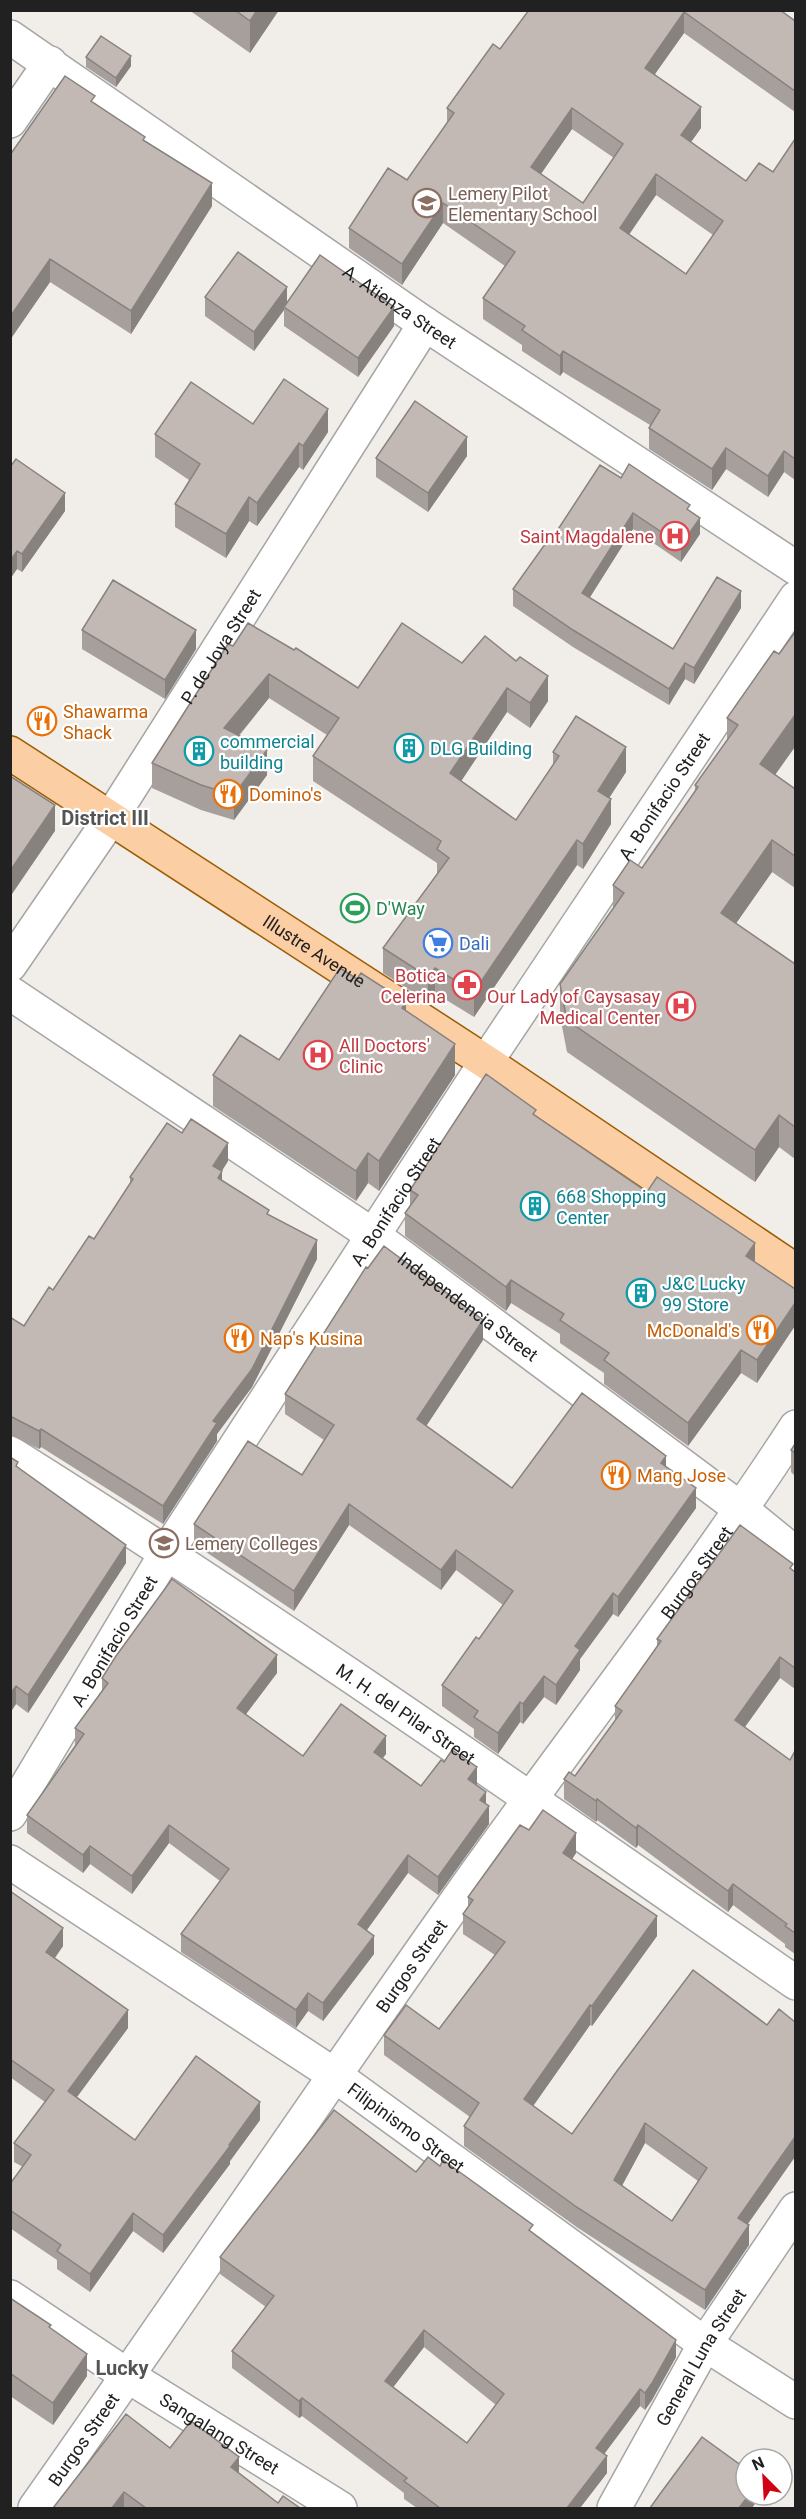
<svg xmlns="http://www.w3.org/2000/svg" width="806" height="2519" font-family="Roboto,sans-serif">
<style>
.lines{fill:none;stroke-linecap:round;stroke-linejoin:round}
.minor-casing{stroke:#a5a5a5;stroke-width:36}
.major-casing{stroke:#9c5c02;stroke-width:36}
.minor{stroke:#fff;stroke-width:33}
.major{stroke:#fbcea3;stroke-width:33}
.wall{fill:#a79f9b;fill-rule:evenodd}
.shaded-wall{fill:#88827e}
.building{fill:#c2b9b4;stroke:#88827e;stroke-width:1.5;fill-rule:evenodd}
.labels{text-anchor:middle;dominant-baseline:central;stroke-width:4.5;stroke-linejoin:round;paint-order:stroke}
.education-label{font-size:18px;fill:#785e54;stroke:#fff;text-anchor:start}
.street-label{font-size:18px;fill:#212121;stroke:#fff}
.health-label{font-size:18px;fill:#be3a42;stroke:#fff;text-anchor:end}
.food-label{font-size:18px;fill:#c56008;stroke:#fff;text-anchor:start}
.culture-label{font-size:18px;fill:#0d838f;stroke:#fff;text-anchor:start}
.leisure-label{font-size:18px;fill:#27864d;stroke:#fff;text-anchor:start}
.shop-label{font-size:18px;fill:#366cbe;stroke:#fff;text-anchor:start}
.neighbourhood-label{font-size:20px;font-weight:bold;fill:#545454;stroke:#fff}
</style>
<rect width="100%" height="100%" fill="#f1ede8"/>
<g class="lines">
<g class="minor-casing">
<g id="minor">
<path id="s1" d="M 10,37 L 425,324 L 796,568"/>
<path d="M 10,121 L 50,63"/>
<path id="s2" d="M 10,965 L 111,818 L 425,324"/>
<path id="s3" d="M 10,993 L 374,1236 L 742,1510 L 796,1554"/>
<path id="s4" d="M 10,1453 C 278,1621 536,1803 796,1983"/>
<path id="s5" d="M 10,1814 L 167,1552 L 486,1062 L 796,598"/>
<path id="s6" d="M 10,1862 L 333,2074 L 705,2344 L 796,2402"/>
<path id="s7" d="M 10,2297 L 128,2376 L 340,2508"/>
<path id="s8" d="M 35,2508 C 179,2304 318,2096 463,1892 C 573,1737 692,1587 796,1427"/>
<path id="s9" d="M 614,2508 L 705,2344 L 796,2209"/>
</g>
</g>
<g class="major-casing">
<g id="major">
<path id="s10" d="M 10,753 L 486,1062 L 796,1271"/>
</g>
</g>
<use href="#minor" class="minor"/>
<use href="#major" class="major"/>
</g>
<path class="wall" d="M 189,10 L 279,10 L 250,53 Z
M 529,10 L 780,10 L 795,21 L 795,112 L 684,33 L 655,74 L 701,128 L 691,142 L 746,181 L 773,172 L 795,139 L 795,480 L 784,472 L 768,497 L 726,469 L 712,490 L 649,449 L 649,428 L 650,425 L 563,372 L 560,376 L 522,351 L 522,345 L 483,319 L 483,298 L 505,266 L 443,223 L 402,285 L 349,248 L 349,228 L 407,180 L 447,123 L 447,108 L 500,49 ZM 572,129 L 614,158 L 583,203 L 541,174 ZM 656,195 L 713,235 L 686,274 L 629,234 Z
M 86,57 L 131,66 L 116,87 L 86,67 Z
M 95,103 L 145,142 L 212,206 L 131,334 L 50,282 L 12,337 L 12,345 L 10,155 Z
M 205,297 L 287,303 L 394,326 L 358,377 L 284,326 L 284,310 L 254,351 L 205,316 Z
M 253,424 L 328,432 L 303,470 L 299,467 L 257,526 L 249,521 L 226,558 L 175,527 L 175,504 L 189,480 L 155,457 L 155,434 Z
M 467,456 L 428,512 L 376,477 L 376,458 Z
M 10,467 L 65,511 L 22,572 L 17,569 L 10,579 Z
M 621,478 L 690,512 L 700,534 L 681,562 L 633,529 L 589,598 L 673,649 L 741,608 L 694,684 L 685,679 L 669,705 L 573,647 L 513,606 L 513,589 L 555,534 Z
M 82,630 L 196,649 L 165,699 L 82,649 Z
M 233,646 L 358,688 L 462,663 L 548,701 L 530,728 L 507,712 L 461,781 L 516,820 L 553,765 L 553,752 L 626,772 L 609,798 L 611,824 L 583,869 L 577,865 L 474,1017 L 435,993 L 428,1002 L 383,973 L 383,948 L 437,874 L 437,863 L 313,781 L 313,756 L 327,735 L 269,698 L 239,736 L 267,775 L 234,820 L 201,810 L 152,788 L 152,763 Z
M 774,651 L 775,774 L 795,789 L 795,888 L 772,872 L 736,923 L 795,964 L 795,1159 L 779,1147 L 755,1182 L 567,1052 L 560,1016 L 560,984 L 613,908 L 613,885 L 642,868 L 695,792 L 695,785 L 727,740 L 727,718 Z
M 406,1011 L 455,1075 L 379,1191 L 368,1183 L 356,1201 L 213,1106 L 213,1075 L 279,1060 Z
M 536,1116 L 647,1192 L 795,1289 L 757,1383 L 741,1373 L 688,1446 L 604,1384 L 604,1373 L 560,1343 L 560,1334 L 511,1303 L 506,1311 L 405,1236 L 405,1213 L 410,1205 L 410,1190 Z
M 182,1133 L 228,1161 L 222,1171 L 222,1181 L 269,1215 L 317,1259 L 252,1387 L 217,1434 L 217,1441 L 163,1524 L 41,1447 L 39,1449 L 10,1435 L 10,1317 L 24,1326 L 94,1239 L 130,1183 L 130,1177 Z
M 483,1340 L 426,1426 L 512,1488 L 666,1466 L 696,1508 L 618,1617 L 613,1614 L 580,1659 L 580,1670 L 556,1705 L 544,1697 L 523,1724 L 520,1722 L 498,1754 L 474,1737 L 474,1729 L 442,1706 L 442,1685 L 479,1639 L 503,1605 L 456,1570 L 441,1590 L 349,1525 L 294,1611 L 194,1544 L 194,1524 L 302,1475 L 324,1440 L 285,1414 L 285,1394 Z
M 795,1444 L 795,1476 L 791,1472 L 791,1450 Z
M 10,1457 L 18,1468 L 126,1563 L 28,1713 L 16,1704 L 10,1713 Z
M 793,1570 L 795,1572 L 795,1689 L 780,1678 L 744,1727 L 790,1760 L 795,1751 L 795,1954 L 785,1947 L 785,1944 L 733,1905 L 728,1912 L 638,1845 L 636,1848 L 597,1820 L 596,1822 L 564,1799 L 564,1779 L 575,1776 L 615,1721 L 615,1706 L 657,1647 L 657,1639 Z
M 277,1673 L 246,1714 L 303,1756 L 386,1754 L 382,1758 L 421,1786 L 477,1785 L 486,1804 L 489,1824 L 438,1895 L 408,1873 L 367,1930 L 374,1954 L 323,2021 L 308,2011 L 296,2028 L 181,1952 L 181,1934 L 220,1881 L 169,1843 L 132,1894 L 90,1864 L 83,1873 L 27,1833 L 27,1815 L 75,1745 L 75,1728 L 102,1691 L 102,1678 Z
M 529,1830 L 576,1853 L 572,1859 L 657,1936 L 592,2026 L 590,2025 L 533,2106 L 572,2134 L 693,1970 L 748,2224 L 749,2245 L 705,2310 L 578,2228 L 464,2146 L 464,2126 L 470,2117 L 384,2055 L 384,2035 L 439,2029 L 495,1955 L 463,1934 L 463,1914 L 468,1907 L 468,1897 ZM 645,2143 L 698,2181 L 672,2221 L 622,2186 Z
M 10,1891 L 63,1946 L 55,1958 L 128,2028 L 77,2097 L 135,2140 L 260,2120 L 230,2161 L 230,2164 L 163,2253 L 133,2231 L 90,2292 L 57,2269 L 57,2260 L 10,2228 L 10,2184 L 23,2167 L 14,2162 L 14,2143 L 45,2102 L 10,2077 Z
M 416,2172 L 533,2233 L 676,2357 L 652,2400 L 645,2410 L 640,2406 L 604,2454 L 607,2473 L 580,2508 L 417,2508 L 404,2499 L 404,2493 L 302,2416 L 299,2418 L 232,2368 L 232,2351 L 266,2307 L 220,2274 L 220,2257 ZM 424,2347 L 496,2405 L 467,2443 L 393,2387 Z
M 10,2298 L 51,2329 L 87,2376 L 53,2425 L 10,2396 Z
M 170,2448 L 239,2473 L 278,2503 L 300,2508 L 53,2508 Z"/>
<path class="shaded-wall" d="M 257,10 L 279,10 L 250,53 L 250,21 Z
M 684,12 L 684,33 L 645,88 L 645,68 Z
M 131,56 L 131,66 L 116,87 L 116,78 Z
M 701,107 L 701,128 L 681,156 L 681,135 Z
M 572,108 L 572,129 L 531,188 L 531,167 Z
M 656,174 L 656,195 L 620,248 L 620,228 Z
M 212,183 L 212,206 L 131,334 L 131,311 Z
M 443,203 L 443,223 L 402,285 L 402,264 Z
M 50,259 L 50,282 L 12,337 L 12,345 L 10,347 L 10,317 Z
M 287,287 L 287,306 L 284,307 L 284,310 L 254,351 L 254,332 Z
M 394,307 L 394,326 L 358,377 L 358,358 Z
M 563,351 L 563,372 L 560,376 L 560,356 Z
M 328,409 L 328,432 L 303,470 L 303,446 Z
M 467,437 L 467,456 L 428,512 L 428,493 Z
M 299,443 L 299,467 L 257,526 L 257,503 Z
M 726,448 L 726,469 L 712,490 L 712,469 Z
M 784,451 L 784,472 L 768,497 L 768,476 Z
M 65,493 L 65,511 L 22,572 L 22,554 Z
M 249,497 L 249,521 L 226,558 L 226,534 Z
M 633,513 L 633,529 L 582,610 L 582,593 Z
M 700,518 L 700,534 L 681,562 L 681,545 Z
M 17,551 L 17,569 L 10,579 L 10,561 Z
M 741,591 L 741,608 L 694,684 L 694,668 Z
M 196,630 L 196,649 L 165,699 L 165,680 Z
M 685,663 L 685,679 L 669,705 L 669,689 Z
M 269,674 L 269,698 L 224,753 L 224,728 Z
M 548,676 L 548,701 L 530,728 L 530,703 Z
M 507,688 L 507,712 L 450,798 L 450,773 Z
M 795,715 L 795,747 L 760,796 L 760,764 Z
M 626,747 L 626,772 L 598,815 L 598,791 Z
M 267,750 L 267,775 L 234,820 L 234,795 Z
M 611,799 L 611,824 L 583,869 L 583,844 Z
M 55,805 L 55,831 L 10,897 L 10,871 Z
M 577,840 L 577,865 L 474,1017 L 474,992 Z
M 772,840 L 772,872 L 721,945 L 721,913 Z
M 435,968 L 435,993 L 428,1002 L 428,977 Z
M 406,1002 L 406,1033 L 402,1008 Z
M 455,1044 L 455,1075 L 379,1191 L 379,1161 Z
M 779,1115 L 779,1147 L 755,1182 L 755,1150 Z
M 228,1143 L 228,1161 L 213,1184 L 213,1166 Z
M 368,1153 L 368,1183 L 356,1201 L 356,1171 Z
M 222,1171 L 222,1190 L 218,1178 Z
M 317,1240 L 317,1259 L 252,1387 L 217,1434 L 217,1441 L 163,1524 L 163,1506 Z
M 755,1243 L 755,1266 L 746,1256 Z
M 511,1280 L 511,1303 L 506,1311 L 506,1287 Z
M 795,1303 L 795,1326 L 757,1383 L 757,1360 Z
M 483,1320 L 483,1340 L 417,1440 L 417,1419 Z
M 741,1350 L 741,1373 L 688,1446 L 688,1423 Z
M 41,1429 L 41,1447 L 39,1449 L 39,1431 Z
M 666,1456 L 666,1477 L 661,1463 Z
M 696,1488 L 696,1508 L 618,1617 L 618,1597 Z
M 349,1504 L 349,1525 L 294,1611 L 294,1591 Z
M 126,1545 L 126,1563 L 28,1713 L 28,1695 Z
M 456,1550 L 456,1570 L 441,1590 L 441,1570 Z
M 613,1593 L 613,1614 L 580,1659 L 580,1670 L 556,1705 L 556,1685 L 575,1646 Z
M 277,1655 L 277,1673 L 237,1726 L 237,1708 Z
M 780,1657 L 780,1678 L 735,1741 L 735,1720 Z
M 544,1676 L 544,1697 L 523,1724 L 523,1704 Z
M 16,1686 L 16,1704 L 10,1713 L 10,1694 Z
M 520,1702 L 520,1722 L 498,1754 L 498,1733 Z
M 386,1736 L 386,1754 L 374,1770 L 374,1752 Z
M 477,1767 L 477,1785 L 468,1797 L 468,1779 Z
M 486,1792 L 486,1810 L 489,1806 L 489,1824 L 438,1895 L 438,1877 L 480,1800 Z
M 597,1799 L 597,1820 L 596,1822 L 596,1801 Z
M 169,1825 L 169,1843 L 132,1894 L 132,1876 Z
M 638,1825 L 638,1845 L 636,1848 L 636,1828 Z
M 576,1833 L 576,1853 L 563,1873 L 563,1853 Z
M 90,1846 L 90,1864 L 83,1873 L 83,1855 Z
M 408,1855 L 408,1873 L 358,1942 L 358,1924 Z
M 733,1884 L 733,1905 L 728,1912 L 728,1891 Z
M 657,1916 L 657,1936 L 592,2026 L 592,2006 Z
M 63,1928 L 63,1946 L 46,1970 L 46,1952 Z
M 374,1936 L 374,1954 L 323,2021 L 323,2003 Z
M 308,1993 L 308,2011 L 296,2028 L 296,2010 Z
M 590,2005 L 590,2025 L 524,2119 L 524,2099 Z
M 128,2010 L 128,2028 L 68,2109 L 68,2091 Z
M 260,2102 L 260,2120 L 230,2161 L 230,2164 L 163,2253 L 163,2235 Z
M 645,2123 L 645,2143 L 614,2200 L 614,2180 Z
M 795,2137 L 795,2157 L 738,2238 L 738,2218 Z
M 133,2213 L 133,2231 L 90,2292 L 90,2274 Z
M 749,2225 L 749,2245 L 705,2310 L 705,2290 Z
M 424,2330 L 424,2347 L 385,2398 L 385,2381 Z
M 676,2340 L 676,2357 L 652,2400 L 645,2410 L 645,2393 Z
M 87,2354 L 87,2376 L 53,2425 L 53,2403 Z
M 640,2389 L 640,2406 L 596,2465 L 596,2448 Z
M 302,2398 L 302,2416 L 299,2418 L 299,2401 Z
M 607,2456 L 607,2473 L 580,2508 L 567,2508 Z
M 239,2457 L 239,2476 L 231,2467 Z
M 124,2492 L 124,2508 L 112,2508 Z
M 749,2495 L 760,2495 L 760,2497 L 752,2508 L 739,2508 Z"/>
<path class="building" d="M 235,10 L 257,10 L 250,21 Z
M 529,10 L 780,10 L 795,21 L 795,91 L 684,12 L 645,68 L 701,107 L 681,135 L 746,181 L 759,163 L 773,172 L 795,139 L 795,459 L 784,451 L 768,476 L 726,448 L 712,469 L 649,428 L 660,410 L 563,351 L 560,356 L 522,330 L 525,326 L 483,298 L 515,252 L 443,203 L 402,264 L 349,228 L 388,168 L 407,180 L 454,113 L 447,108 L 493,44 L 500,49 ZM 572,108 L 623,144 L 583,203 L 531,167 ZM 656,174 L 723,221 L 686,274 L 620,228 Z
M 101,36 L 131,56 L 116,78 L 86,57 Z
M 65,76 L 95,96 L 91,101 L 145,137 L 143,140 L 212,183 L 131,311 L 50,259 L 10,317 L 10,155 Z
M 238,252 L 287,287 L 254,332 L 205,297 Z
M 320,255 L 394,307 L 358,358 L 284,307 Z
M 284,379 L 328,409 L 303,446 L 299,443 L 257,503 L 249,497 L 226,534 L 175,504 L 200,464 L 155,434 L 191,382 L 253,424 Z
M 415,401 L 467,437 L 428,493 L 376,458 Z
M 16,459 L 65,493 L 22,554 L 17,551 L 10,561 L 10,467 Z
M 629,464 L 690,505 L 687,509 L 700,518 L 681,545 L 633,513 L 582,593 L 673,649 L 717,577 L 741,591 L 694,668 L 685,663 L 669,689 L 573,630 L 513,589 L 553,533 L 555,534 L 600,465 L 621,478 Z
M 113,580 L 196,630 L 165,680 L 82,630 Z
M 248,623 L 294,650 L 296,648 L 358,688 L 402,623 L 462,663 L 485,636 L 516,661 L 520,657 L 548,676 L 530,703 L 507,688 L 450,773 L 516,820 L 559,756 L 553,752 L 576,716 L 626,747 L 598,791 L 611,799 L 583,844 L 577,840 L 474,992 L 435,968 L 428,977 L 383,948 L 449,858 L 437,849 L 441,841 L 313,756 L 339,718 L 269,674 L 224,728 L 267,750 L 234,795 L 201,785 L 152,763 L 228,644 L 233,646 Z
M 795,632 L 795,715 L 760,764 L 795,789 L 795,856 L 772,840 L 721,913 L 795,964 L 795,1127 L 779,1115 L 755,1150 L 567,1020 L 560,984 L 624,893 L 613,885 L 630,860 L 642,868 L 698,787 L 695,785 L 738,725 L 727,718 L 774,651 L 779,654 Z
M 10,776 L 55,805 L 10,871 Z
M 340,968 L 357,979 L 361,973 L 406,1002 L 402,1008 L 455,1044 L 379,1161 L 368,1153 L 356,1171 L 213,1075 L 240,1035 L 279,1060 Z
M 486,1074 L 536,1110 L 533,1114 L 647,1192 L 657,1177 L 755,1243 L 746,1256 L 795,1289 L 795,1303 L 757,1360 L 741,1350 L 688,1423 L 604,1360 L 609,1353 L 560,1320 L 564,1314 L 511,1280 L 506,1287 L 405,1213 L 418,1195 L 410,1190 Z
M 191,1119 L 228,1143 L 213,1166 L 222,1171 L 218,1178 L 269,1210 L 267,1214 L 317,1240 L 252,1369 L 213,1421 L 217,1423 L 163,1506 L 41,1429 L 39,1431 L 10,1416 L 10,1317 L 24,1326 L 49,1287 L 53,1290 L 89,1236 L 94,1239 L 133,1179 L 130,1177 L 167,1123 L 182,1133 Z
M 384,1246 L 483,1320 L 417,1419 L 512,1488 L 582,1393 L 666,1456 L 661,1463 L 696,1488 L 618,1597 L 613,1593 L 575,1646 L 580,1650 L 556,1685 L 544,1676 L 523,1704 L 520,1702 L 498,1733 L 474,1717 L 478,1711 L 442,1685 L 476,1637 L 479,1639 L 513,1591 L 456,1550 L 441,1570 L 349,1504 L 294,1591 L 194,1524 L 248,1441 L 302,1475 L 334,1425 L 285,1394 L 366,1267 L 368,1268 Z
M 795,1444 L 795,1453 L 791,1450 Z
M 10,1457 L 18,1462 L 16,1466 L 126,1545 L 28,1695 L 16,1686 L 10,1694 Z
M 740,1525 L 793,1564 L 790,1568 L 795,1572 L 795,1668 L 780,1657 L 735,1720 L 790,1760 L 795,1751 L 795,1933 L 785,1926 L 787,1924 L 733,1884 L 728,1891 L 638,1825 L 636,1828 L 597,1799 L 596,1801 L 564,1779 L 569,1772 L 575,1776 L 622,1711 L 615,1706 L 661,1641 L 657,1639 Z
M 172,1579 L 277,1655 L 237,1708 L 303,1756 L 341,1704 L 386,1736 L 374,1752 L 421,1786 L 441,1760 L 444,1762 L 452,1750 L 477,1767 L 468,1779 L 486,1792 L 480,1800 L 489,1806 L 438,1877 L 408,1855 L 358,1924 L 374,1936 L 323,2003 L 308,1993 L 296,2010 L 181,1934 L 229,1869 L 169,1825 L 132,1876 L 90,1846 L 83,1855 L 27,1815 L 84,1734 L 75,1728 L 108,1683 L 102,1678 L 116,1656 Z
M 543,1810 L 576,1833 L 563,1853 L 657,1916 L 592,2006 L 590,2005 L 524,2099 L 572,2134 L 617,2071 L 693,1970 L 767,2025 L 779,2009 L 795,2022 L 795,2137 L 738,2218 L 749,2225 L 705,2290 L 578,2208 L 464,2126 L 479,2103 L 384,2035 L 406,2005 L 439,2029 L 505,1942 L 463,1914 L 473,1900 L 468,1897 L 520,1825 L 529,1830 ZM 645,2123 L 707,2168 L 672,2221 L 614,2180 Z
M 10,1891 L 63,1928 L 46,1952 L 128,2010 L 68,2091 L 135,2140 L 196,2056 L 260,2102 L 229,2145 L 230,2146 L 163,2235 L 133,2213 L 90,2274 L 57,2251 L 61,2245 L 10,2210 L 10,2184 L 31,2155 L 14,2143 L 54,2090 L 10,2059 Z
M 334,2110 L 416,2172 L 428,2157 L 440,2166 L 443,2160 L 533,2225 L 529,2230 L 676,2340 L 652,2383 L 645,2393 L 640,2389 L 596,2448 L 607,2456 L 567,2508 L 440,2508 L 404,2481 L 407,2478 L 302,2398 L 299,2401 L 232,2351 L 274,2296 L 220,2257 ZM 424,2330 L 504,2394 L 467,2443 L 385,2381 Z
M 10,2298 L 51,2325 L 49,2327 L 87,2354 L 53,2403 L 10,2373 Z
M 126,2414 L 170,2448 L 191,2421 L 239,2457 L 231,2467 L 278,2503 L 283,2496 L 300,2508 L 146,2508 L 124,2492 L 112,2508 L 53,2508 Z
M 702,2437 L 746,2469 L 746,2495 L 749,2495 L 739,2508 L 650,2508 L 660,2494 Z"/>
<defs>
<g id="school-ring" transform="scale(1.5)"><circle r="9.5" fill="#fff" stroke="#8d6e63" stroke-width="1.5"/><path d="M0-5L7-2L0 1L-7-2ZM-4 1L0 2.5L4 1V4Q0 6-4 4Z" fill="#8d6e63"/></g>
<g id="hospital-ring" transform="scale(1.5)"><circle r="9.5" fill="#fff" stroke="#e0444e" stroke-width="1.5"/><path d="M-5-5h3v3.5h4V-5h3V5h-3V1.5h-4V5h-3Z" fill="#e0444e"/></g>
<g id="restaurant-ring" transform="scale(1.5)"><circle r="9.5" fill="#fff" stroke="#e8710a" stroke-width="1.5"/><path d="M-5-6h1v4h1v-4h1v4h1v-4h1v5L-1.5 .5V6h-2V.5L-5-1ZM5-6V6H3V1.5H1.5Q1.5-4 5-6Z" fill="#e8710a"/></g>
<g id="building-ring" transform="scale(1.5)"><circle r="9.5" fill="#fff" stroke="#0f9aa8" stroke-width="1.5"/><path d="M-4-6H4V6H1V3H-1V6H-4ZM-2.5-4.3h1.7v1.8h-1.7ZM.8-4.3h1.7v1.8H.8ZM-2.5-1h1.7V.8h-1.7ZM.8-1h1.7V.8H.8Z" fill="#0f9aa8"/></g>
<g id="stadium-ring" transform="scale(1.5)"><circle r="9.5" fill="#fff" stroke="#2e9e5b" stroke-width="1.5"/><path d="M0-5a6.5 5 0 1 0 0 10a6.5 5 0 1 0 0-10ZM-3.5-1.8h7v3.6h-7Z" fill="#2e9e5b"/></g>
<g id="supermarket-ring" transform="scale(1.5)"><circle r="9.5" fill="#fff" stroke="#3f7fe0" stroke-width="1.5"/><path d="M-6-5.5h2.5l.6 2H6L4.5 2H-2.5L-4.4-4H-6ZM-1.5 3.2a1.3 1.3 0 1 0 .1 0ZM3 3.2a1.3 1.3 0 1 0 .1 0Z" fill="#3f7fe0"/></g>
<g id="pharmacy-ring" transform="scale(1.5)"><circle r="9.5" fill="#fff" stroke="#e0444e" stroke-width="1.5"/><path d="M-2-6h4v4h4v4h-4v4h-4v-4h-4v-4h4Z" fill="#e0444e"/></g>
<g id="university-ring" transform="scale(1.5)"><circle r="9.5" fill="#fff" stroke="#8d6e63" stroke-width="1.5"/><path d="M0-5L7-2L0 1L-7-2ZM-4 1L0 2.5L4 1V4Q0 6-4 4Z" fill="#8d6e63"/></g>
</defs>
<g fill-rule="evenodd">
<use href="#school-ring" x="427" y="203"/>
<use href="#hospital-ring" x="675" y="536"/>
<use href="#restaurant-ring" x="42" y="721"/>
<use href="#building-ring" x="409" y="748"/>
<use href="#building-ring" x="199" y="751"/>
<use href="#restaurant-ring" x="228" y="794"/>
<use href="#stadium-ring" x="355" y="908"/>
<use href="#supermarket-ring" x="438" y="943"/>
<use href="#pharmacy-ring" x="467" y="985"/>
<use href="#hospital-ring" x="681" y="1006"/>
<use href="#hospital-ring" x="318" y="1055"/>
<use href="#building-ring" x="535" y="1206"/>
<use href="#building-ring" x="641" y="1293"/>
<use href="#restaurant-ring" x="761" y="1330"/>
<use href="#restaurant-ring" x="239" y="1338"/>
<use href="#restaurant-ring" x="616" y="1475"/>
<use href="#university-ring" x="164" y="1543"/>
</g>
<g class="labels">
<g class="education-label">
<text x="448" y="193">Lemery Pilot<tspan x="448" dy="21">Elementary School</tspan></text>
<text x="185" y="1543">Lemery Colleges</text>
</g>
<g class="street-label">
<text stroke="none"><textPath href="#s1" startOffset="474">A. Atienza Street</textPath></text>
<text stroke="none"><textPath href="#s2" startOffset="382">P. de Joya Street</textPath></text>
<text stroke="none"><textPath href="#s5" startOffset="1210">A. Bonifacio Street</textPath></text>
<text stroke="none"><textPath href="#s10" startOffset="363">Illustre Avenue</textPath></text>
<text stroke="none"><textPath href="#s5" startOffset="724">A. Bonifacio Street</textPath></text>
<text stroke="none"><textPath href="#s3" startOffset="555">Independencia Street</textPath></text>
<text stroke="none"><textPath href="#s8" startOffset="1146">Burgos Street</textPath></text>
<text stroke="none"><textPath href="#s5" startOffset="202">A. Bonifacio Street</textPath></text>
<text stroke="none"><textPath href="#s4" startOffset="474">M. H. del Pilar Street</textPath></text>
<text stroke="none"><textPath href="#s8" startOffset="660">Burgos Street</textPath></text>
<text stroke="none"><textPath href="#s6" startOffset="477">Filipinismo Street</textPath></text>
<text stroke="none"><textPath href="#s9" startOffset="174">General Luna Street</textPath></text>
<text stroke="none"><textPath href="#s7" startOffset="250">Sangalang Street</textPath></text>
<text stroke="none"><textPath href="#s8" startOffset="84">Burgos Street</textPath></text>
</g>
<g class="health-label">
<text x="654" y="536">Saint Magdalene</text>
<text x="446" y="975">Botica<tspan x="446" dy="21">Celerina</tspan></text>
<text x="660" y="996">Our Lady of Caysasay<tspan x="660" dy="21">Medical Center</tspan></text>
<text x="339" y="1045" text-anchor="start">All Doctors'<tspan x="339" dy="21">Clinic</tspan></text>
</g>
<g class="food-label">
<text x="63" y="711">Shawarma<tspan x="63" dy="21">Shack</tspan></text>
<text x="249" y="794">Domino's</text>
<text x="740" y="1330" text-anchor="end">McDonald's</text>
<text x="260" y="1338">Nap's Kusina</text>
<text x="637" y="1475">Mang Jose</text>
</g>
<g class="culture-label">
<text x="220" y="741">commercial<tspan x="220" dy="21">building</tspan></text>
<text x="430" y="748">DLG Building</text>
<text x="556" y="1196">668 Shopping<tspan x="556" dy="21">Center</tspan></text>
<text x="662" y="1283">J&amp;C Lucky<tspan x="662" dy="21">99 Store</tspan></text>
</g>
<g class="leisure-label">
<text x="376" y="908">D'Way</text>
</g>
<g class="shop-label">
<text x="459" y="943">Dali</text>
</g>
<g class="neighbourhood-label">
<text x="105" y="818">District III</text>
<text x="122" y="2368">Lucky</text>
</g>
</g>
<rect width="806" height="2519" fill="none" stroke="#212121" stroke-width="24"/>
<g transform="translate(764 2477) rotate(336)"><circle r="28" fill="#ffffff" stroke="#a6a6a6" stroke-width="1.5"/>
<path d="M0-4.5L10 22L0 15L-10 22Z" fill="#cf0314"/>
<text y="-9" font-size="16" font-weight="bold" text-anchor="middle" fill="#212121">N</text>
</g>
</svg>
